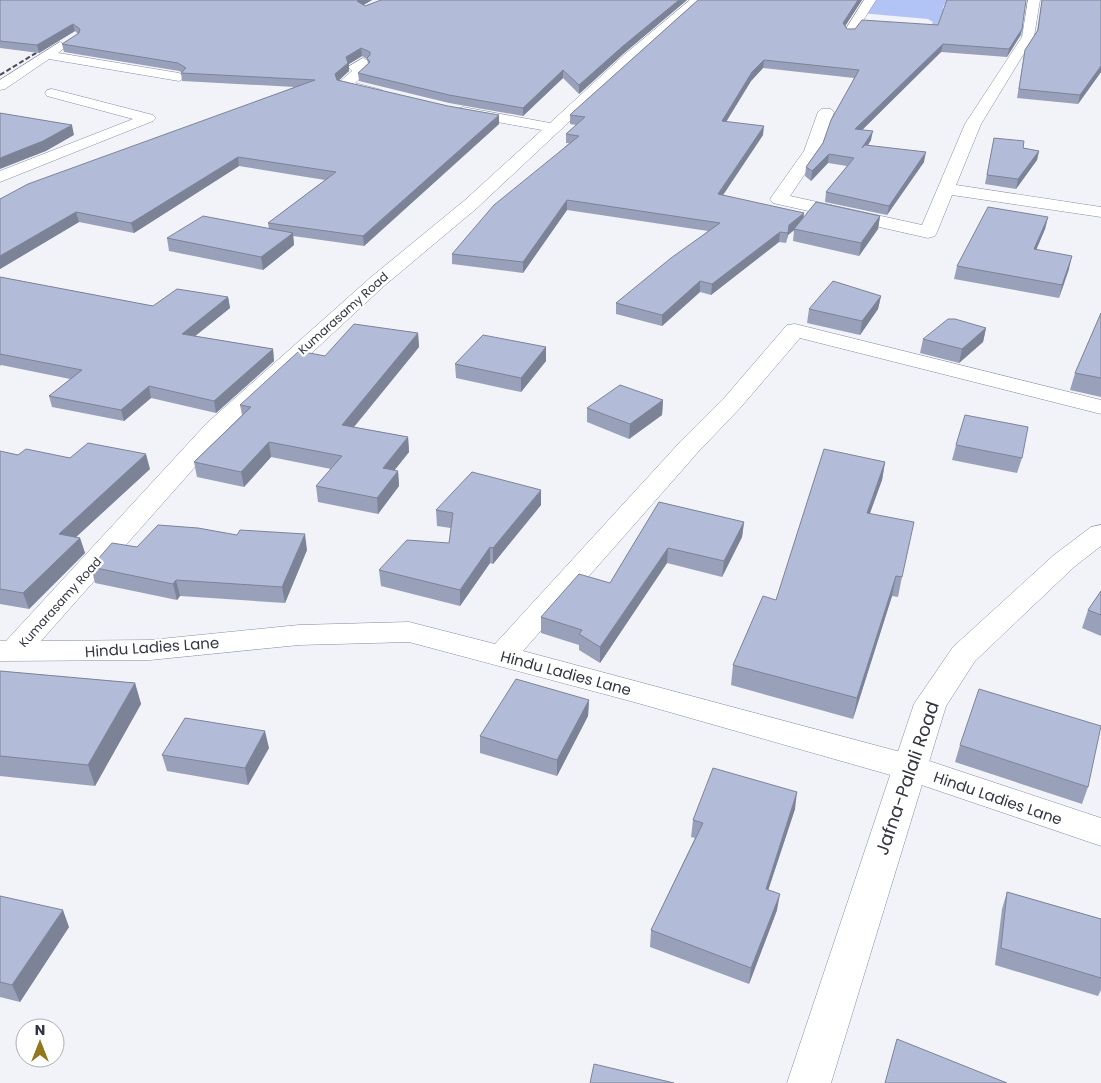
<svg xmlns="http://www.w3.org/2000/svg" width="1101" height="1083" font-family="Poppins,sans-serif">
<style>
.green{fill:#b2c3f6}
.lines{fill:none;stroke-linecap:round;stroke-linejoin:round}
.minor-casing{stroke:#838ca7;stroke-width:1}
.primary-casing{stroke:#838ca7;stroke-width:1}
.minor{fill:#fff;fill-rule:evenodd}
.primary{fill:#fff;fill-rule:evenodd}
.rail{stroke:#4a4c58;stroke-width:2;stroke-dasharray:5 2.5;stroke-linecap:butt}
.wall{fill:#99a1ba}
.shaded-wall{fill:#7d8397}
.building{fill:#b2bbd8;stroke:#7d8397}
.labels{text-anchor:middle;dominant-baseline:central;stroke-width:4.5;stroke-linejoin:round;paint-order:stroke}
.far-street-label{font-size:12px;fill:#333642;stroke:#fff}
.street-label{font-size:15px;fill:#333642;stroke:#fff}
.near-street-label{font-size:18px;fill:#333642;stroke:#fff}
</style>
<rect width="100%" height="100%" fill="#f1f3f9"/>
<path class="green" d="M 870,0 L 948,0 L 943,7 L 944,13 L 975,22 L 1030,26 L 1028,37 L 930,27 L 933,22 L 928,19 L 860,13 Z"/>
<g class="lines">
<g class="minor-casing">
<path id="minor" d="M 690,0 L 703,0 L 634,61 L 477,208 L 384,286 L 225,433 L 41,641 L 150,640 L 299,625 L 409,622 L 495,644 L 681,441 L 725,397 L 787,325 L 795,324 L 1101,400 L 1101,414 L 800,338 L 741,407 L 699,451 L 523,651 L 908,754 L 1101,818 L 1101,846 L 901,778 L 634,702 L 409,642 L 299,645 L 150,660 L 0,661 L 0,641 L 6,641 L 207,423 L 370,278 L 465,200 L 542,130 L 458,115 L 455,112 L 458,109 L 463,107 L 550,123 L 624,55 Z
M 864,0 L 876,0 L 854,35 L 846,35 L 844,32 Z
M 1028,0 L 1040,0 L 1034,37 L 981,124 L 956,185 L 1101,207 L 1101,217 L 952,195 L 937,232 L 935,236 L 928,238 L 773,203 L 770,199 L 804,151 L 818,112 L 821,109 L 831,109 L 834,112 L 820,151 L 790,196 L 922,225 L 965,124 L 1022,37 Z
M 60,42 L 67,46 L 58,53 L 179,73 L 186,77 L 179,81 L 49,59 L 5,89 L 0,90 L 0,80 Z
M 363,58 L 370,62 L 365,66 L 369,70 L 355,83 L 382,90 L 384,93 L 382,96 L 377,97 L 339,87 L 337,84 L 352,71 L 348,67 Z
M 52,89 L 153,115 L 156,118 L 153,121 L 0,182 L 0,171 L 133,119 L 47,96 L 45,93 L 47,90 Z"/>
</g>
<g class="primary-casing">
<path id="primary" d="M 1101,525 L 1101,546 L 1074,567 L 975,661 L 946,706 L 831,1083 L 787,1083 L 914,704 L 953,647 L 1054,555 L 1091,527 Z"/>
</g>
<use href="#minor" class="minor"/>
<use href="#primary" class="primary"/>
<path class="rail" d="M 0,75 L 49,45"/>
</g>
<path class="wall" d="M 0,0 L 372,0 L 363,5 L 365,6 L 381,0 L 687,0 L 623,54 L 579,94 L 563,78 L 523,116 L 449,103 L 359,81 L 358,73 L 368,64 L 367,59 L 362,56 L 349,64 L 349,71 L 339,80 L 499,124 L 364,246 L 293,236 L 294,245 L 263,270 L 169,251 L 167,238 L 269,229 L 268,223 L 325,180 L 239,166 L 134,233 L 79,222 L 0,269 L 0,199 L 295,87 L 182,81 L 181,73 L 181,72 L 179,71 L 64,52 L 62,44 L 78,34 L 75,31 L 39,53 L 0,48 Z
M 698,0 L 862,0 L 845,26 L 847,29 L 938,25 L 1022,29 L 1020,36 L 1007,57 L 941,52 L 862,130 L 871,140 L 868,145 L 924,162 L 887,215 L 825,202 L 826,192 L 847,166 L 828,163 L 811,181 L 805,176 L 806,167 L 823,143 L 854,78 L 763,68 L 751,81 L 726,122 L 763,135 L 723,195 L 804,217 L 880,216 L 878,229 L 859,256 L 793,241 L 794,230 L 788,235 L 786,243 L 779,242 L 711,295 L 700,292 L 662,326 L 616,314 L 616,303 L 708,231 L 567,210 L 523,273 L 452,264 L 452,254 L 569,143 L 566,143 L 566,134 L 576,125 L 570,124 L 570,115 Z
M 1042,0 L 1101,0 L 1101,72 L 1078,104 L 1017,98 L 1025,50 L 1037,31 Z
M 994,138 L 1023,148 L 1039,151 L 1037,160 L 1016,189 L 985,184 Z
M 1048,217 L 1045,229 L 1036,250 L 1069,269 L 1059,298 L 954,279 L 957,266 Z
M 0,277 L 153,306 L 228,297 L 230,308 L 195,336 L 273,349 L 274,361 L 216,413 L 151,398 L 124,421 L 52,407 L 49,396 L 70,379 L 1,365 L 0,366 Z
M 881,296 L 878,309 L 860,335 L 807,323 L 809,309 Z
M 1101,313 L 1101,397 L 1070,390 L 1075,373 Z
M 986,328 L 983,342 L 959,363 L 920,353 L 923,339 Z
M 418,333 L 419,347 L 354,427 L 408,437 L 409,452 L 394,471 L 398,471 L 399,486 L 378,514 L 318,502 L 316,486 L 331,469 L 271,457 L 244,487 L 197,477 L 194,462 L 242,415 L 240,405 L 325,356 Z
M 546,347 L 546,361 L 521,392 L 456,378 L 455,364 Z
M 663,400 L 662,415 L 629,439 L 587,422 L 587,408 Z
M 956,445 L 1022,458 L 1017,473 L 952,460 Z
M 0,451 L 18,455 L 70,458 L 150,469 L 76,537 L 80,538 L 85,553 L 29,609 L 0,604 Z
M 885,462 L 882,480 L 870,513 L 902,577 L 898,597 L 892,596 L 853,719 L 731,685 L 733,665 L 776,600 Z
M 659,502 L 744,522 L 742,537 L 722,577 L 667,563 L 600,663 L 579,650 L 579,645 L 541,633 L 541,617 L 610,583 Z
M 541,505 L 493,564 L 490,563 L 460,606 L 381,586 L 379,570 L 449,543 L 451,528 L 437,526 L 436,510 Z
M 137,547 L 307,550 L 285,603 L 180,596 L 177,600 L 95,583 L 91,567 Z
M 1101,591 L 1101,636 L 1082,628 L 1088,610 Z
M 0,671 L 135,683 L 141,704 L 95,786 L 0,776 Z
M 589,700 L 588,716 L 557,776 L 480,753 L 480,736 Z
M 960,745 L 1088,787 L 1082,804 L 955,762 Z
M 269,748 L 248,785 L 167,771 L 162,755 Z
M 795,809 L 768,890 L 777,910 L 749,984 L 650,947 L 651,930 L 695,838 L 691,837 L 693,820 Z
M 1007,892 L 1101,919 L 1101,990 L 1098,996 L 995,965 L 1002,909 Z
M 0,896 L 69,927 L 20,1002 L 0,997 Z"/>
<path class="shaded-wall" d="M 359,0 L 372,0 L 357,9 L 357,1 Z
M 679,0 L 687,0 L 623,54 L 579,94 L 579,85 L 623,46 Z
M 858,0 L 862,0 L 842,31 L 843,23 Z
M 73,24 L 75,31 L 39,53 L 37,45 Z
M 1022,29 L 1020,36 L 1007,57 L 1009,49 Z
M 943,44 L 941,52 L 854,138 L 855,129 Z
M 361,48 L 362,56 L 349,64 L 349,71 L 336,83 L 335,74 L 346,57 Z
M 764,60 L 763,68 L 751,81 L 721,130 L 722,121 L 752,72 Z
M 1101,66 L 1101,72 L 1078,104 L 1080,95 Z
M 563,70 L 563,78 L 523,116 L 523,108 Z
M 499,115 L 499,124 L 364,246 L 363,236 Z
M 72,125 L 74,135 L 46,151 L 0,169 L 0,158 Z
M 764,126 L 763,135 L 717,204 L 718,194 Z
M 873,131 L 871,140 L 860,158 L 862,148 Z
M 1039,151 L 1037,160 L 1016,189 L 1018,179 Z
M 926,152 L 924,162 L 887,215 L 889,206 Z
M 829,154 L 828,163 L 811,181 L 812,171 Z
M 238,157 L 239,166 L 134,233 L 131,223 Z
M 567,200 L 567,210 L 523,273 L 523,262 Z
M 76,212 L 79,222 L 0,269 L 0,256 Z
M 804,213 L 803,223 L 788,235 L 786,243 L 789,225 Z
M 880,216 L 878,229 L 859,256 L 861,243 Z
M 1048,217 L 1045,229 L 1031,262 L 1034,249 Z
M 780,232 L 779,242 L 711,295 L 712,284 Z
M 293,233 L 294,245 L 263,270 L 261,257 Z
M 1072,256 L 1069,269 L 1059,298 L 1062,285 Z
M 700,281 L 700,292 L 662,326 L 662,315 Z
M 881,296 L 878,309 L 860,335 L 862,321 Z
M 228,297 L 230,308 L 184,345 L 182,334 Z
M 986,328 L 983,342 L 959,363 L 962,349 Z
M 418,333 L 419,347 L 344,439 L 342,425 Z
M 546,347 L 546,361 L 521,392 L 521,378 Z
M 273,349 L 274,361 L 216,413 L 214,401 Z
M 149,386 L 151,398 L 124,421 L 121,410 Z
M 663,400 L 662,415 L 629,439 L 630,424 Z
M 408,437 L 409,452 L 384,483 L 383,468 Z
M 269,442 L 271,457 L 244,487 L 241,472 Z
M 146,454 L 150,469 L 63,549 L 59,534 Z
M 885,462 L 882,480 L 863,532 L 867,513 Z
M 398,471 L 399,486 L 378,514 L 377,498 Z
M 541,490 L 541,505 L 493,564 L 493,548 Z
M 744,522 L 742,537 L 722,577 L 724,561 Z
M 305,534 L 307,550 L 285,603 L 282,587 Z
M 80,538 L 85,553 L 29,609 L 23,593 Z
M 490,547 L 490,563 L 460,606 L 460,590 Z
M 668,548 L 667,563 L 600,663 L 600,647 Z
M 896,576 L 892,596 L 853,719 L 857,698 Z
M 176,580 L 180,596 L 177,600 L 173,584 Z
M 135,683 L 141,704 L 95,786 L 88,765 Z
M 589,700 L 588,716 L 557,776 L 557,760 Z
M 265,731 L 269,748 L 248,785 L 245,768 Z
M 797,792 L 795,809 L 763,906 L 766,889 Z
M 780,894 L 777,910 L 749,984 L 751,968 Z
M 63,910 L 69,927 L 20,1002 L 12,985 Z"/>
<path class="building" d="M 0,0 L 359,0 L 357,1 L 365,6 L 381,0 L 679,0 L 623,46 L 579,85 L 563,70 L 523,108 L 449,95 L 358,73 L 370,62 L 367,58 L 370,55 L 370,52 L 361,48 L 346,57 L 348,63 L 335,74 L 337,80 L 448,106 L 499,115 L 363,236 L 268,223 L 336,172 L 238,157 L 131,223 L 76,212 L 0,256 L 0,199 L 28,184 L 315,80 L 181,73 L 186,68 L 178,63 L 62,44 L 79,33 L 80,29 L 73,24 L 37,45 L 0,41 Z
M 698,0 L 858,0 L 843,23 L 847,29 L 855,29 L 862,20 L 938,25 L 947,0 L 1026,0 L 1022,29 L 1009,49 L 943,44 L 855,129 L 873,131 L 862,148 L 865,145 L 926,152 L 889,206 L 826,192 L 854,158 L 829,154 L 812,171 L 806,167 L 823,143 L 831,120 L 859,70 L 764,60 L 752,72 L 722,121 L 764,126 L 718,194 L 804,213 L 789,225 L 788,233 L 780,232 L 712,284 L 700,281 L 662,315 L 616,303 L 671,258 L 720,223 L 567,200 L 523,262 L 452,254 L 494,205 L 579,136 L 566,134 L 585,117 L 570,115 L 573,112 Z
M 1042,0 L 1101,0 L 1101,66 L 1080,95 L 1019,89 L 1025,50 L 1038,30 Z
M 0,113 L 72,125 L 43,141 L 0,158 Z
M 994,138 L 1024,141 L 1023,148 L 1039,151 L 1018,179 L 987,175 Z
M 816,202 L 880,216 L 861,243 L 794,229 Z
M 988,207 L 1048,217 L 1034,249 L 1072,256 L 1062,285 L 957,266 Z
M 203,216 L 293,233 L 261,257 L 167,238 Z
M 0,277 L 153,306 L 177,289 L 228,297 L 182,334 L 273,349 L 214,401 L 149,386 L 121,410 L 49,396 L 82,370 L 0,354 Z
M 833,281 L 881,296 L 862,321 L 809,309 Z
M 1101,313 L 1101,378 L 1075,373 Z
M 948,319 L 955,319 L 986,328 L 962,349 L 923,339 Z
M 354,324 L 418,333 L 342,425 L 408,437 L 383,468 L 398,471 L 377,498 L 316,486 L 342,456 L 269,442 L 241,472 L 194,462 L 251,407 L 240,405 L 299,351 L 325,356 Z
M 483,335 L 546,347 L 521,378 L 455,364 Z
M 620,385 L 663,400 L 630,424 L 587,408 Z
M 965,415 L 1028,427 L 1022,458 L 956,445 Z
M 88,443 L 146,454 L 59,534 L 80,538 L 23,593 L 0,589 L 0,451 L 18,455 L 26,449 L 70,458 Z
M 824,449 L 885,462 L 867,513 L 914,522 L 902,577 L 896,576 L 857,698 L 733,665 L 763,596 L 776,600 Z
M 472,472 L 541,490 L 493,548 L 490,547 L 460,590 L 379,570 L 407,540 L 449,543 L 453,513 L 436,510 Z
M 659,502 L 744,522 L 724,561 L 668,548 L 600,647 L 579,634 L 582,630 L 541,617 L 579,574 L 610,583 Z
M 158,525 L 198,528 L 237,535 L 240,530 L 305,534 L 282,587 L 176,580 L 173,584 L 91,567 L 112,543 L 137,547 Z
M 1101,591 L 1101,615 L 1088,610 Z
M 0,671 L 135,683 L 88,765 L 0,756 Z
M 516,679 L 589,700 L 557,760 L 480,736 Z
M 979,689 L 1101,726 L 1088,787 L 960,745 Z
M 185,718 L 265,731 L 245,768 L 162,755 Z
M 713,768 L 797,792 L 766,889 L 780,894 L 751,968 L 651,930 L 703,823 L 693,820 Z
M 1007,892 L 1101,919 L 1101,978 L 1001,948 Z
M 0,896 L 63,910 L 12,985 L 0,982 Z
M 897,1039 L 1007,1083 L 885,1083 Z
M 594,1064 L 674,1083 L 590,1083 Z"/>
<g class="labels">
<g class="far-street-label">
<text transform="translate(343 313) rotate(-42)">Kumarasamy Road</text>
<text transform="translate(60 602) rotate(-48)">Kumarasamy Road</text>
</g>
<g class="street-label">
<text transform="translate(152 647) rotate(-4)">Hindu Ladies Lane</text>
<text transform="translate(566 673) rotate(15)">Hindu Ladies Lane</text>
<text transform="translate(998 798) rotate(19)">Hindu Ladies Lane</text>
</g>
<g class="near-street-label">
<text transform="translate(907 778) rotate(-71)">Jafna-Palali Road</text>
</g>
</g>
<g transform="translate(40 1043)"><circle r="24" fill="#ffffff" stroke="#adafb3"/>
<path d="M0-4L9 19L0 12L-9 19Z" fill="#92771d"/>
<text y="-8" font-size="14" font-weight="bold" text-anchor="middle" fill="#333642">N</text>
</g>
</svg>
